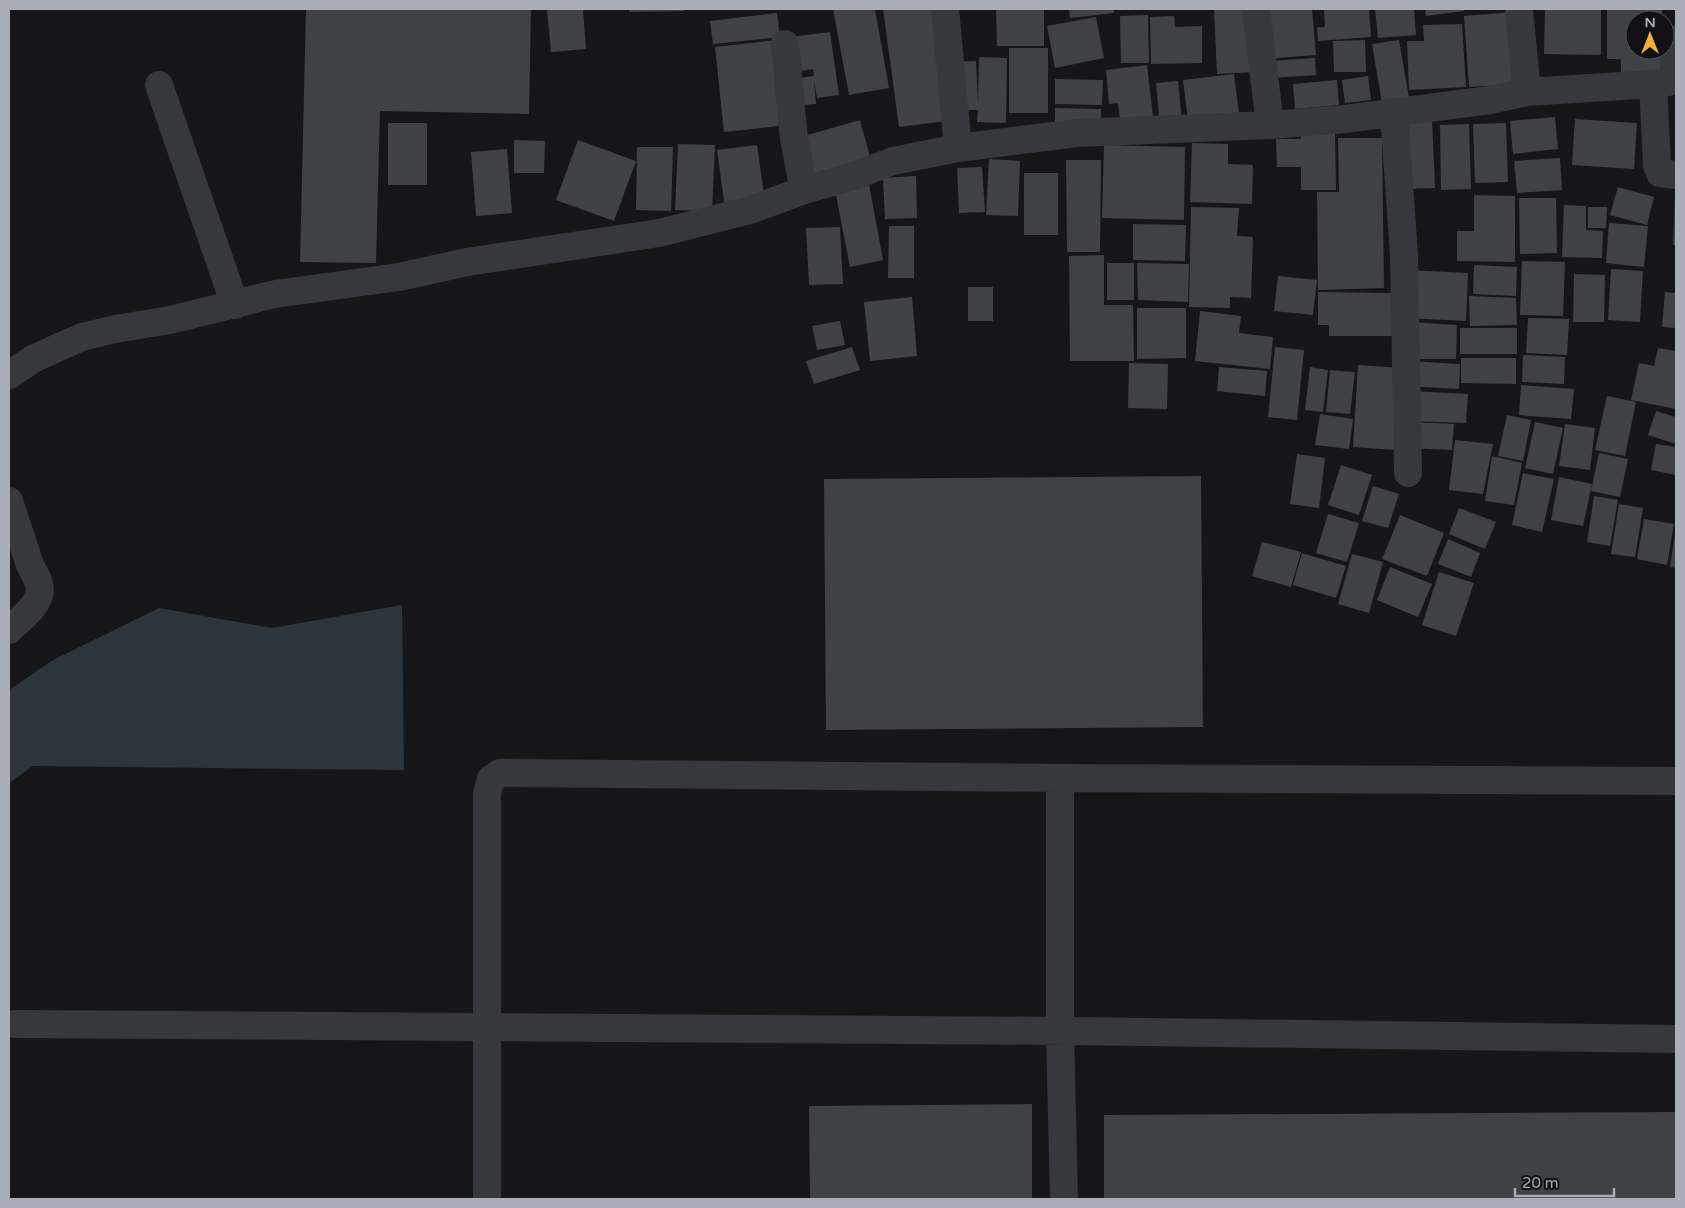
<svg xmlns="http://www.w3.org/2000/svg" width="1685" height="1208" font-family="'Varela Round',sans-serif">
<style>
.water{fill:#2c353c}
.building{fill:#404145}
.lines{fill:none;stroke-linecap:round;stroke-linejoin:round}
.minor{stroke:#37383d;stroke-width:28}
</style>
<rect width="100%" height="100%" fill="#161618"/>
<path class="water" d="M 402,605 L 404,770 L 33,766 L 9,783 L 9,690 L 53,660 L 159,608 L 272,628 Z"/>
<path class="building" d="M 306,9 L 531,9 L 529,114 L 380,111 L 376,263 L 300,262 Z
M 547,9 L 583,9 L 586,49 L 551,52 Z
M 629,9 L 684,9 L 684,11 L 629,12 Z
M 833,9 L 875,9 L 889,88 L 849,95 Z
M 883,9 L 932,9 L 946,121 L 899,127 Z
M 996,9 L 1044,9 L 1044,46 L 997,46 Z
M 1069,9 L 1114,9 L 1114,13 L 1070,18 Z
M 1214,9 L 1251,9 L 1255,72 L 1217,74 Z
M 1258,9 L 1312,9 L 1316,55 L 1263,59 Z
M 1324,9 L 1369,9 L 1371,37 L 1318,41 L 1317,27 L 1325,27 Z
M 1375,9 L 1414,9 L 1416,35 L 1378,38 Z
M 1425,9 L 1464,9 L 1464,11 L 1426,16 Z
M 1545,9 L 1601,9 L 1601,55 L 1544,54 Z
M 1607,9 L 1662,9 L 1662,20 L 1635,20 L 1635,50 L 1662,50 L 1662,73 L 1621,73 L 1621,59 L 1607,59 Z
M 1515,12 L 1520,84 L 1469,87 L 1464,16 Z
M 777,13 L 780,37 L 713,44 L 710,21 Z
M 1148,15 L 1149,63 L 1121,63 L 1120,16 Z
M 1174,16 L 1175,27 L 1202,26 L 1202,63 L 1151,64 L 1150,17 Z
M 1096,17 L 1104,58 L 1055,68 L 1047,26 Z
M 1462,24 L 1466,87 L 1409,90 L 1407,41 L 1424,41 L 1423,25 Z
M 830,32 L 839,95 L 817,98 L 814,81 L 816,104 L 801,105 L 799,78 L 814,76 L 813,69 L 795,72 L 790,37 Z
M 778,40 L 788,125 L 724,132 L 715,47 Z
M 1365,40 L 1366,72 L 1334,72 L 1333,41 Z
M 1399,40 L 1409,98 L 1382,103 L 1372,44 Z
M 1009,48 L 1048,48 L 1048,113 L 1009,113 Z
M 979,57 L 1007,58 L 1006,123 L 977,122 L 978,110 L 956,110 L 954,62 L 976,61 L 978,105 Z
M 1315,58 L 1316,75 L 1272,78 L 1271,61 Z
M 1147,65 L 1154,125 L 1121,128 L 1118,103 L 1109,104 L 1106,70 Z
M 1234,74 L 1239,114 L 1188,120 L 1183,80 Z
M 1368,76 L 1371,100 L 1345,103 L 1342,80 Z
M 1055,79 L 1103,80 L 1102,105 L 1055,104 Z
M 1337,80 L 1339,105 L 1295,109 L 1293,84 Z
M 1178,81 L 1182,122 L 1160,124 L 1156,83 Z
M 1055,108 L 1101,109 L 1101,123 L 1055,122 Z
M 1555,117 L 1558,149 L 1513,154 L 1510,121 Z
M 1575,119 L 1637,123 L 1634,169 L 1572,165 Z
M 860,120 L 872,164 L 816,179 L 804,136 Z
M 1432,120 L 1435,188 L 1405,189 L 1402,121 Z
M 388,123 L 427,123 L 427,185 L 388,185 Z
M 1506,123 L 1508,182 L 1475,183 L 1473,124 Z
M 1469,124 L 1471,189 L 1441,190 L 1440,125 Z
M 1301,132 L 1335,132 L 1336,190 L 1301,190 L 1301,167 L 1277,167 L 1276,139 L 1301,139 Z
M 1338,138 L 1382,138 L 1384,288 L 1318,290 L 1317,192 L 1339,192 Z
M 514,140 L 545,141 L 544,173 L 514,173 Z
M 578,140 L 636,161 L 614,221 L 556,200 Z
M 1192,143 L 1228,144 L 1228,164 L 1253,165 L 1252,204 L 1190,202 Z
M 678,144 L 715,145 L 712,211 L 675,210 Z
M 757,145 L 765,202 L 725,208 L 717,150 Z
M 1104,145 L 1185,147 L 1184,220 L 1102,218 Z
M 637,147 L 673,147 L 671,211 L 636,210 Z
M 507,149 L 512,213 L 476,216 L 471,152 Z
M 1560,158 L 1562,190 L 1517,193 L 1514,161 Z
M 989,159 L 1020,161 L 1018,216 L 986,215 Z
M 1066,160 L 1101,160 L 1100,252 L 1067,252 Z
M 982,167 L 985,212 L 959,213 L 957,168 Z
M 1024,173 L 1058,173 L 1058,235 L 1024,235 Z
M 916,176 L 917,218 L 885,219 L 883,178 Z
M 869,184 L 883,260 L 850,267 L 835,190 Z
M 1618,187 L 1654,197 L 1647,225 L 1610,215 Z
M 1675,194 L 1676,194 L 1676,245 L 1673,245 Z
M 1474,195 L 1515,196 L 1515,262 L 1457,261 L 1457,231 L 1474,231 Z
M 1519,198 L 1556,198 L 1557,253 L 1520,254 Z
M 1564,205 L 1586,206 L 1586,230 L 1603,231 L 1602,258 L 1562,257 Z
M 1191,207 L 1239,208 L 1237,236 L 1253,237 L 1251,298 L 1230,297 L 1230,308 L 1189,307 Z
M 1588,207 L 1607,207 L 1606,228 L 1588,228 Z
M 1609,223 L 1648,226 L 1644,267 L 1606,263 Z
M 1133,224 L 1186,225 L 1185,261 L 1133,260 Z
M 889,226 L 914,226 L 914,278 L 888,278 Z
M 840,227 L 843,284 L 809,285 L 806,228 Z
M 1104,255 L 1104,305 L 1133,305 L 1134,361 L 1070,361 L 1069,256 Z
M 1522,261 L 1565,262 L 1563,316 L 1520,315 Z
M 1107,263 L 1134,263 L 1134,300 L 1107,300 Z
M 1137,263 L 1189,264 L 1188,302 L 1138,300 Z
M 1474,265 L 1517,267 L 1516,296 L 1473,294 Z
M 1611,269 L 1643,271 L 1640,322 L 1608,320 Z
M 1408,270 L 1468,273 L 1466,321 L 1406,318 Z
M 1574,274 L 1605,275 L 1604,322 L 1573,322 Z
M 1278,276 L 1317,280 L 1313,315 L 1274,311 Z
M 968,287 L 993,287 L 993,321 L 968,321 Z
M 1318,292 L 1393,293 L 1393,336 L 1329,336 L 1329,325 L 1318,325 Z
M 1665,292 L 1676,293 L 1676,328 L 1662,327 Z
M 1469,296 L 1516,298 L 1517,325 L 1470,326 Z
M 912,297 L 917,356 L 870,361 L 864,302 Z
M 1137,308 L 1186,308 L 1186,358 L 1137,359 Z
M 1200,311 L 1241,316 L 1239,333 L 1273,337 L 1270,369 L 1195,361 Z
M 1528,318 L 1569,319 L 1567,355 L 1526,353 Z
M 840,321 L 845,345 L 817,350 L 812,326 Z
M 1409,322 L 1457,325 L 1456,359 L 1407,359 Z
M 1460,328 L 1517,328 L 1517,354 L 1460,354 Z
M 852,347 L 860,370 L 814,384 L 806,361 Z
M 1275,347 L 1304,350 L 1297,420 L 1268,417 Z
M 1658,348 L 1676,351 L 1676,409 L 1631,400 L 1639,363 L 1654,366 Z
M 1523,355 L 1565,357 L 1564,384 L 1522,382 Z
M 1461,358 L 1516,358 L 1516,384 L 1461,383 Z
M 1408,361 L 1460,364 L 1459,389 L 1407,386 Z
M 1129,363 L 1168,364 L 1167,409 L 1128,408 Z
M 1358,365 L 1401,368 L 1396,450 L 1353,447 Z
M 1219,367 L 1267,371 L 1265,396 L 1217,391 Z
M 1310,367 L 1328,370 L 1323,412 L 1305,410 Z
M 1330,370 L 1355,372 L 1350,414 L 1326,412 Z
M 1521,385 L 1574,389 L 1571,419 L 1519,415 Z
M 1412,391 L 1468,394 L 1466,423 L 1411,421 Z
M 1607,396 L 1636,402 L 1625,456 L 1595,450 Z
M 1656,411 L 1676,417 L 1676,444 L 1648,435 Z
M 1320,414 L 1353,419 L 1349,449 L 1315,445 Z
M 1507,415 L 1531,420 L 1523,461 L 1498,456 Z
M 1410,422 L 1454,424 L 1452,450 L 1409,448 Z
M 1535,422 L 1563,428 L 1553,474 L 1525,468 Z
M 1565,424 L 1595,428 L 1590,470 L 1559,466 Z
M 1455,440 L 1493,444 L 1483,494 L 1449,490 Z
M 1656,444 L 1676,447 L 1676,475 L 1651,470 Z
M 1599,453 L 1628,459 L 1620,497 L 1591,491 Z
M 1297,454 L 1325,458 L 1319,508 L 1290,504 Z
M 1492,456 L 1522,463 L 1514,505 L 1485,501 Z
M 1341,465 L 1372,475 L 1359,515 L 1328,505 Z
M 1523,473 L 1554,479 L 1542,532 L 1512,525 Z
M 1201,476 L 1203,727 L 826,730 L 824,479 Z
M 1559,477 L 1592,484 L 1583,526 L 1551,520 Z
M 1373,486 L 1399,494 L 1388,528 L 1362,521 Z
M 1594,496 L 1618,500 L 1610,546 L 1587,542 Z
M 1619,504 L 1643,508 L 1635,557 L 1611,554 Z
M 1459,508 L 1496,522 L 1485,549 L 1449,534 Z
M 1328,514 L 1359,523 L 1347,562 L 1316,553 Z
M 1400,515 L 1444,533 L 1427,576 L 1382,559 Z
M 1644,519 L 1674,524 L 1667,565 L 1637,559 Z
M 1675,533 L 1676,533 L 1676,568 L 1670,567 Z
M 1448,539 L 1480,553 L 1471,577 L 1438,564 Z
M 1262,542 L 1301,552 L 1291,587 L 1252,576 Z
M 1302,553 L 1346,566 L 1336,598 L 1293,585 Z
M 1352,554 L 1383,562 L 1369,613 L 1338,604 Z
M 1390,567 L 1432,584 L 1418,617 L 1377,600 Z
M 1439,572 L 1474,583 L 1456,636 L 1422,625 Z
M 1032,1104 L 1032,1199 L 810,1199 L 809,1106 Z
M 1676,1112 L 1676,1199 L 1104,1199 L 1104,1115 Z"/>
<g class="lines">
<path class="minor" d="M 945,9 L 958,148
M 1256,9 L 1270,125
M 1519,9 L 1527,92 L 1653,84 L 1657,165 L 1660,173 L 1676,175
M 785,44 L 794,139 L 804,190
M 1653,84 L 1668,82 L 1673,78 L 1676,40
M 159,85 L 235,305
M 1394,113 L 1404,255 L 1408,473
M 9,375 L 33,359 L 57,348 L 82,337 L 115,329 L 170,320 L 275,294 L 399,277 L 467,262 L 659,233 L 750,210 L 804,190 L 854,176 L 893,161 L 958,148 L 1077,133 L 1270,125 L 1345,119 L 1490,100 L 1527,92
M 9,501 C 15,520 22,540 28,559 C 31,571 43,582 39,595 C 35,609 19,620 9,630
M 1060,778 L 1060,1033 L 1064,1199
M 15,1024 L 1073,1031 L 1676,1039
M 487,1199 L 487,793 L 491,779 L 500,773 L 1060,778 L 1676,781"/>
</g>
<rect width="1685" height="1208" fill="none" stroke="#a8adb8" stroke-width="20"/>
<g transform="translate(1650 35)"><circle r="24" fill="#111113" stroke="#4d4f55"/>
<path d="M0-4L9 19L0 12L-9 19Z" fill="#f2b134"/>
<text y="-8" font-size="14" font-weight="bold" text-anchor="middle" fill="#a8adb8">N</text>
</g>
<path d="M1515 1188v8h99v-8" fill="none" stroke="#a8adb8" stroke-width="2.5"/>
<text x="1522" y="1188" font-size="15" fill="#a8adb8" stroke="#111113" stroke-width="4" paint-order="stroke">20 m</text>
</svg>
